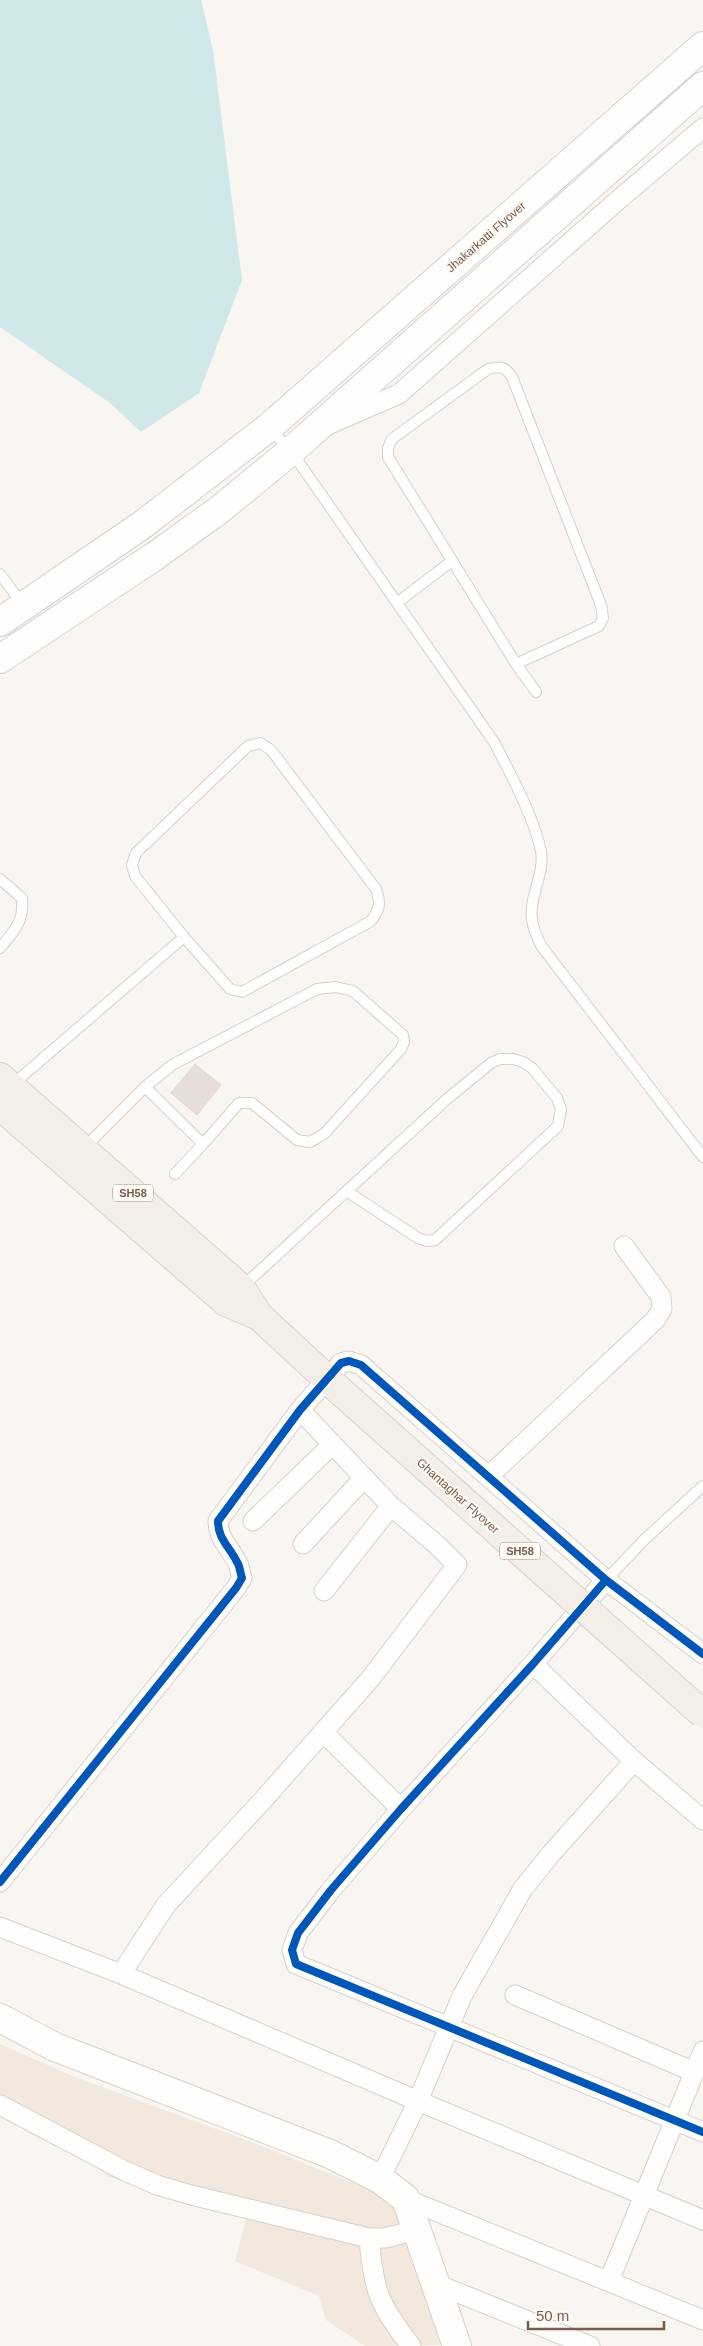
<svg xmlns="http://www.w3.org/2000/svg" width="703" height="2346" font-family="Arial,sans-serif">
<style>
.residential{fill:#f2e8de}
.water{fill:#d0e8ea}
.building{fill:#e6ded7;stroke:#e2d8d2}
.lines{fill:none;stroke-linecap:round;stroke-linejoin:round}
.lane-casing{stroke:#d7d1cb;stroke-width:12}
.street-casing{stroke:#d7d1cb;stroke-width:21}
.secondary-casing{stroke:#d9d2cb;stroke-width:30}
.primary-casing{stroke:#dad1cc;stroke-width:30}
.lane{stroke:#fefefd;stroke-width:10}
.street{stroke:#fefefd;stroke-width:19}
.secondary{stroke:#fefefd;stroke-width:28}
.primary{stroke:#f3eee8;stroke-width:28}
.primary-bridge-casing{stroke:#dad1cc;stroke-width:30;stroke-linecap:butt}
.primary-bridge{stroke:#f3eee8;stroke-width:28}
.cycleway-casing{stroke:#fffaf3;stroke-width:11}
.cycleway{stroke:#0057b8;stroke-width:8}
.labels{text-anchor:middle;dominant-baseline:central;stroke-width:4.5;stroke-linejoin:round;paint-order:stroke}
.shield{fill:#fffaf3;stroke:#a28b7f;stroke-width:1}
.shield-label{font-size:11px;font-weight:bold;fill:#7a5c4d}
.street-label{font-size:12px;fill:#7a5c4d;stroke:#fffaf3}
</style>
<rect width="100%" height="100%" fill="#f9f5f0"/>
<path class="residential" d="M 0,2044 L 75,2077 L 262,2146 L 392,2199 L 407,2221 L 440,2345 L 365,2346 L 326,2320 L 319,2296 L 235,2261 L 248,2212 L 106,2176 L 110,2159 L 0,2107 Z"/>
<path class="water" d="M 0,0 L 201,0 L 213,50 L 242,280 L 199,393 L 141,432 L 110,403 L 0,327 Z"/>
<path class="building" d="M 195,1064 L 221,1085 L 197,1115 L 171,1093 Z"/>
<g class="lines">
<g class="lane-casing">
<path id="lane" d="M 269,428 L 291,451 L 494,742 C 510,773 534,817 541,851 C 545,874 529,896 532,919 C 533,929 537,938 542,947 L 703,1157
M 0,574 L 24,606
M 398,602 L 452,561
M 516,664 L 599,626 L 603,618 L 601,605 L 512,377 C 505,366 500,366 488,369 L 392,439 L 388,448 L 388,457 L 516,664 L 536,692
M 260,743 L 271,750 L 376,889 C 381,903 380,909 371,921 L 242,992 L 230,989 L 184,937 L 135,876 L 132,865 L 136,853 L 248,746 Z
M 0,879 L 22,898 C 24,922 15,930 0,948
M 12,1085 L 184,937
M 83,1149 L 145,1087 L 172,1065 L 317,989 L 336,987 L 353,991 L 403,1035 L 404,1042 L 401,1049 L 324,1134 L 310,1142 L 297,1140 L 252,1103 L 239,1103 L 203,1144 L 145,1087
M 175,1174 L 203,1144
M 242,1287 L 447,1099 L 491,1063 L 500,1059 L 513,1059 L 523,1062 L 532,1068 L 557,1098 L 561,1109 L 558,1126 L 435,1240 L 427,1241 L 418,1238 L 348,1192
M 606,1580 L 645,1539 L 703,1486"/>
</g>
<g class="street-casing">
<path id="street" d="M 332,423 L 399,394 L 617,201 L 703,128
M 489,1476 L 655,1320 L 662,1309 L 661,1297 L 624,1246
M 253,1521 L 332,1445
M 303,1544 L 364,1478
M 606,1580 L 533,1664 L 401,1809 L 331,1890 L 298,1933 L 292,1950 L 296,1964 L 703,2132
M 324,1591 L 391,1506
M 533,1664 L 634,1761 L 703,1820
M 323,1732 L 401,1809
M 0,1882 L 236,1588 L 242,1578 C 240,1573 240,1566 237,1562 C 229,1546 218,1539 218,1521 L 300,1410 L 341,1363 L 349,1361 L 361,1365 L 606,1580 L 703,1654
M 0,1927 L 121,1974 L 418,2101 L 703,2220
M 121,1974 L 166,1905 L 263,1800 L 370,1679 L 457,1565 L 438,1546 L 391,1506 L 300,1410
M 515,1995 L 694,2072
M 0,2105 L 123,2170 L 157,2185 L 191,2195 L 369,2238 L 385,2238 L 416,2230
M 380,2179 L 418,2101 L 462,1996 L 522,1890 L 550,1855 L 634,1761
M 406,2199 L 703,2320
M 369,2238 C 374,2292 378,2303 411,2346
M 609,2281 L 703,2051
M 434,2283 L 590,2346"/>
</g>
<g class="secondary-casing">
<path id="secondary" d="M 0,622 L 142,525 L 268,428 L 703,46
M 0,659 L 155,556 L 219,510 L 291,451 L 703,86
M 0,2018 L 55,2047 L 330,2154 L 380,2179 L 406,2199 L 457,2346"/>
</g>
<g class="primary-casing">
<path id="primary" d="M 0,1077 L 241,1288 L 259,1316 L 338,1389
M 0,1106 L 226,1302 L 259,1316"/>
</g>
<use href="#lane" class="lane"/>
<use href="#street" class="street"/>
<use href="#secondary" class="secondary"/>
<use href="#primary" class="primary"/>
<g class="primary-bridge-casing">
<path id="primary-bridge" d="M 338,1389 L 703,1714"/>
</g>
<use href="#primary-bridge" class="primary-bridge"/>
<g class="cycleway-casing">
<path id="cycleway" d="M 606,1580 L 533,1664 L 401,1809 L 331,1890 L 298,1933 L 292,1950 L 296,1964 L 703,2132
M 0,1882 L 236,1588 L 242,1578 C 240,1573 240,1566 237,1562 C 229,1546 218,1539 218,1521 L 300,1410 L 341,1363 L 349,1361 L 361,1365 L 606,1580 L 703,1654"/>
</g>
<use href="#cycleway" class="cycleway"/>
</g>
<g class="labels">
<g class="shield">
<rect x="113" y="1184.5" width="40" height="17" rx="4"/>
<rect x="500" y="1542.5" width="40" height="17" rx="4"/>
</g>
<g class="shield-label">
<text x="133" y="1193">SH58</text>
<text x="520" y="1551">SH58</text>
</g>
<g class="street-label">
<text transform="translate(486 237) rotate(-41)">Jhakarkatti Flyover</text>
<text transform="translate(458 1496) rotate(42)">Ghantaghar Flyover</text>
</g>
</g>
<path d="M528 2321v8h136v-8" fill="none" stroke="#7a5c4d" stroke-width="2.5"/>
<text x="536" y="2321" font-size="15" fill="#7a5c4d" stroke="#fffaf3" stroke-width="4" paint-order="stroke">50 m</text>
</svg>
